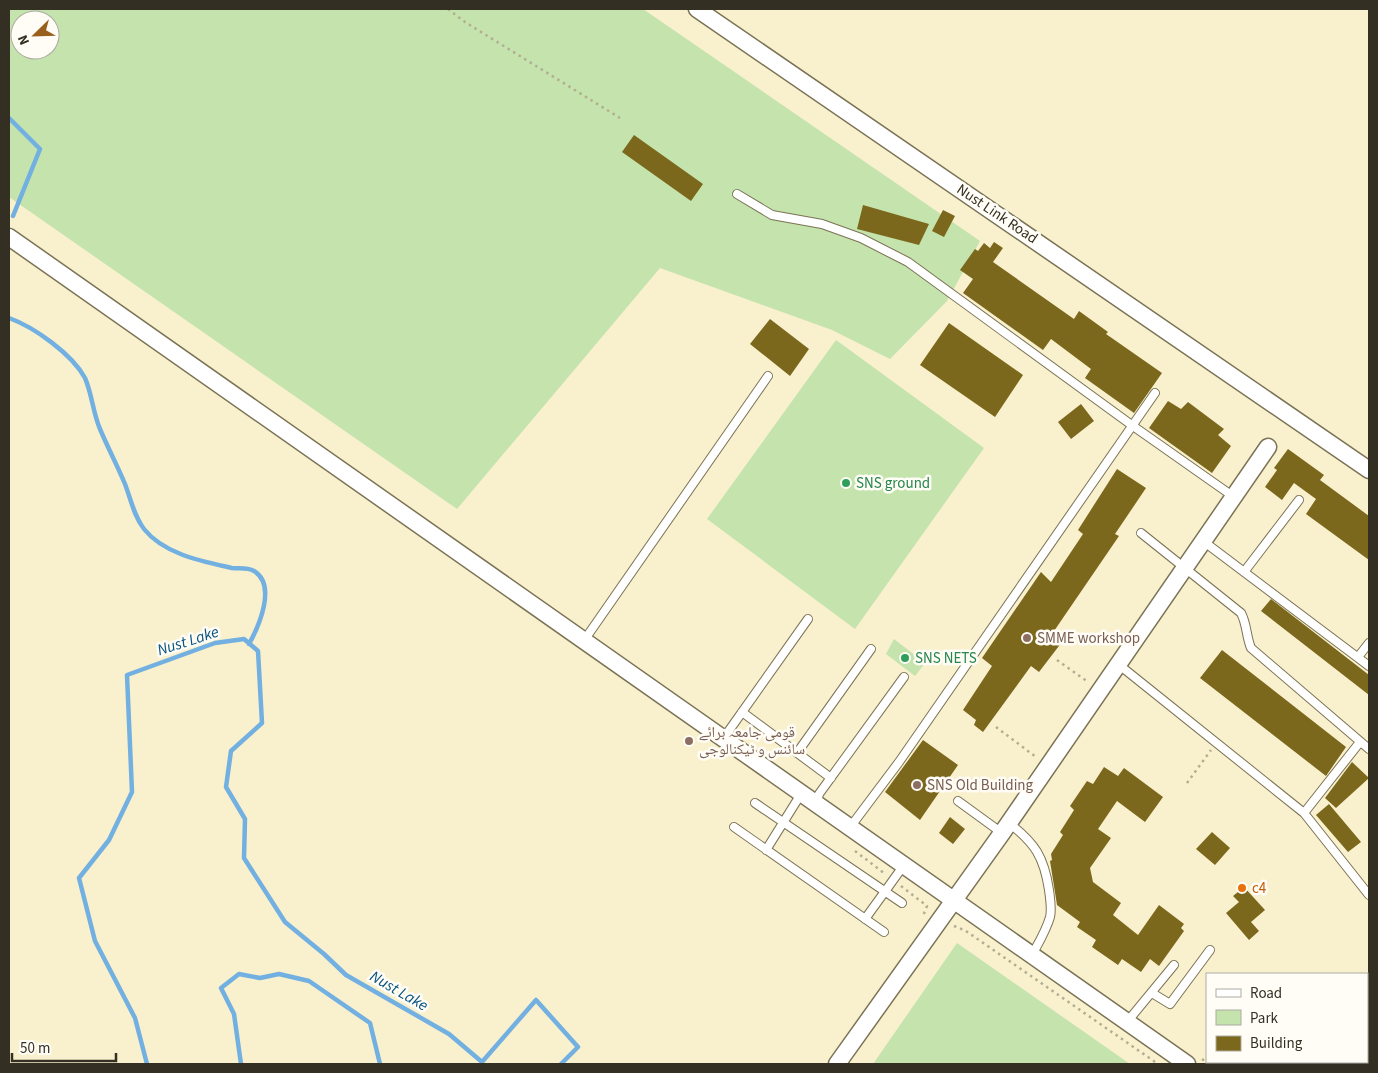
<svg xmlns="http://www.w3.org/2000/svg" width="1378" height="1073" font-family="'Source Sans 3','Noto Naskh Arabic',sans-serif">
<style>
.green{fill:#c4e3ad;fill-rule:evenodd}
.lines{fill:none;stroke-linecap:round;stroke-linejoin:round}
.stream{stroke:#72b0e1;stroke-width:4.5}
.building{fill:#7b681c}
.lane-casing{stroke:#7b7355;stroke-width:10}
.street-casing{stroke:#7b7355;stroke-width:19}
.path{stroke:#b3ad92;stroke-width:2.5;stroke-dasharray:2.5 4;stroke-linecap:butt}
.lane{stroke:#fff;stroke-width:8}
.street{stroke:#fff;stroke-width:16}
.leisure-dot{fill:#2e9e5b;stroke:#fffdf6;stroke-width:2}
.education-dot{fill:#8d6e63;stroke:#fffdf6;stroke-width:2}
.food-dot{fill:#e8710a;stroke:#fffdf6;stroke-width:2}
.labels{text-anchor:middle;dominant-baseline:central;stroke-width:5;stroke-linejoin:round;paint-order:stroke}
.street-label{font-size:15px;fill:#333023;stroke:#fffdf6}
.leisure-label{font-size:15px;fill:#27864d;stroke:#fffdf6;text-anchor:start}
.education-label{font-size:15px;fill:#785e54;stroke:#fffdf6;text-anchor:start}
.food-label{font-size:15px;fill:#c56008;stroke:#fffdf6;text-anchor:start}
.water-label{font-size:16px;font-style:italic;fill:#055380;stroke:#fffdf6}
</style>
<rect width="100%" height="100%" fill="#f9f0ce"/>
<path class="green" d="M 9,9 L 643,9 L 980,241 L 947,301 L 890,359 L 832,330 L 660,268 L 457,509 L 9,197 ZM 20,20 L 50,20 L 50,50 L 20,50 Z
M 836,340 L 984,448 L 855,629 L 707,519 Z
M 894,639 L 925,663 L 915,676 L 886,654 Z
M 957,943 L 1130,1064 L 873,1064 Z"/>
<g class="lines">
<path class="stream" d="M 9,118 L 40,149 L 13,216
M 9,318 C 34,327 72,354 85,378 C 92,394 93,413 100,429 C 108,448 117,465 125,484 C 131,500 134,516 144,529 C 164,554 201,561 232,568 C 239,569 247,567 254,571 C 277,585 259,626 249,644
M 147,1064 L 135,1018 L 95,941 L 79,878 L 109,840 L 132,792 L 127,675 L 215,643 L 244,639 L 258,651 L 262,723 L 231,751 L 226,787 L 245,819 L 244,858 L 285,922 L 324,954 L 346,975 L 449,1034 L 482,1062 L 536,1000 L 578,1047 L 561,1064
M 241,1064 L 234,1014 L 221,988 L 239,974 L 260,978 L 279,974 L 309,981 L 370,1023 L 380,1064"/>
</g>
<path class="building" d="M 634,135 L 703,184 L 691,201 L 622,152 Z
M 863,205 L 929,224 L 919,245 L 857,229 Z
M 943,210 L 955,216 L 944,237 L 932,231 Z
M 994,242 L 1003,248 L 993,262 L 1074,319 L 1079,311 L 1108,332 L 1106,334 L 1162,373 L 1134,413 L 1085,378 L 1091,369 L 1051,339 L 1043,350 L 963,293 L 973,279 L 960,270 L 975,249 L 978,251 L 984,243 L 990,248 Z
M 770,319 L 809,349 L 790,376 L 750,344 Z
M 949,323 L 1023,375 L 995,417 L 920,365 Z
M 1168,401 L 1181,409 L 1188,402 L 1224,429 L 1218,435 L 1231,446 L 1212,473 L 1149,428 Z
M 1081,404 L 1094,421 L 1071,439 L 1058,422 Z
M 1288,449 L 1324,475 L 1320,480 L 1369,516 L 1369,560 L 1306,514 L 1316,499 L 1294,483 L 1282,500 L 1265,487 L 1277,470 L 1274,468 Z
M 1117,469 L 1146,488 L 1115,534 L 1119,536 L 1052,634 L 1062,642 L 1039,672 L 1031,666 L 983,732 L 974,725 L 976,720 L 963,710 L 992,666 L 982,658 L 1041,572 L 1051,582 L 1083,534 L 1078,530 Z
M 1271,599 L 1369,675 L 1369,695 L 1261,611 Z
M 1222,650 L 1346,747 L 1326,776 L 1200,678 Z
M 923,740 L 958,765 L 920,820 L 885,792 Z
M 1352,762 L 1369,778 L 1336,808 L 1325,798 Z
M 1104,767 L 1118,776 L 1124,768 L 1163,797 L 1145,822 L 1117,801 L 1098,829 L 1111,838 L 1090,868 L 1093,882 L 1121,903 L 1113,915 L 1138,935 L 1159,905 L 1184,924 L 1181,928 L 1184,931 L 1159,966 L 1150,959 L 1141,972 L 1122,959 L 1118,965 L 1092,947 L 1096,940 L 1077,927 L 1080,922 L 1057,905 L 1050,861 L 1052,860 L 1051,854 L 1063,835 L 1060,832 L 1074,810 L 1070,806 L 1087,781 L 1093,784 Z
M 1329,804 L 1361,842 L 1348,852 L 1316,815 Z
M 950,817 L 965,829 L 953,844 L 939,833 Z
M 1212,832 L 1230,848 L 1215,865 L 1196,849 Z
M 1244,887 L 1265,910 L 1251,922 L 1259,931 L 1249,940 L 1226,913 L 1239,902 L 1233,896 Z"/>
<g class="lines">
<g class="lane-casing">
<path id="lane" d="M 737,194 L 772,215 L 822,224 L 861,238 L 908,262 L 1133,426 L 1234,497
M 1141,533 L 1241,613 C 1247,624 1246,636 1251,648 L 1369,749
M 1203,541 L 1369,666
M 1244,572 L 1299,500
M 583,642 L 768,376
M 1358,657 L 1369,643
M 1118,664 L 1304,813 L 1369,895
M 742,712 L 831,778
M 723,739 L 808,619
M 797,753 L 871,649
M 958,801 L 1002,833
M 755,803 L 902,903
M 816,804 L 819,794 L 904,677
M 1304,813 L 1360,742
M 1009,823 C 1035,843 1044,857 1049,890 C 1050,898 1052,909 1050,917 C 1046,931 1039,942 1032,955
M 851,826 L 899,762 L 1155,393
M 734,827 L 884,932
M 766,850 L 801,794
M 865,919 L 904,865
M 1152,993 L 1170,1004 L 1210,950
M 1127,1022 L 1174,965"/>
</g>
<g class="street-casing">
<path id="street" d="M 697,9 L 1369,470
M 9,237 L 1187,1064
M 837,1064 L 1002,833 L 1268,447"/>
</g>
<path class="path" d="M 448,9 L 465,22 L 620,118
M 1057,660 L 1088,682
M 996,727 L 1036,757
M 1187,783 L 1211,750
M 855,851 L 884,873
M 901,886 L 927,906 L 923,916
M 954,926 L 966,931 L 1158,1064
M 1202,1059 L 1209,1064"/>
<use href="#lane" class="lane"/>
<use href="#street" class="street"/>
</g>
<g class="leisure-dot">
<circle cx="846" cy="483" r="5"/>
<circle cx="905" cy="658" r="5"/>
</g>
<g class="education-dot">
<circle cx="1027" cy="638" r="5"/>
<circle cx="689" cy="741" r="5"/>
<circle cx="917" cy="785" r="5"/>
</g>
<circle class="food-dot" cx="1242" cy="888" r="5"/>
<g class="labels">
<g class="street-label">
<text transform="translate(997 214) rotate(34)">Nust Link Road</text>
</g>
<g class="leisure-label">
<text x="856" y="483">SNS ground</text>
<text x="915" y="658">SNS NETS</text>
</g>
<g class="education-label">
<text x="1037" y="638">SMME workshop</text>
<text x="699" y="732">قومی جامعہ برائے<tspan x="699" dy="17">سائنس و ٹیکنالوجی</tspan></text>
<text x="927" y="785">SNS Old Building</text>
</g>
<g class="food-label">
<text x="1252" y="888">c4</text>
</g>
<g class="water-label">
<text transform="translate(188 641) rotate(-18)">Nust Lake</text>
<text transform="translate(399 991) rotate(30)">Nust Lake</text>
</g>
</g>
<rect width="1378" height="1073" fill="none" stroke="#333023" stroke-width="20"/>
<rect x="1206" y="973" width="162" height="90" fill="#fffdf6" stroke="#adaba2"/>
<rect x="1216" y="989" width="25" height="8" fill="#ffffff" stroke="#adaba2"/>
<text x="1250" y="998" font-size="15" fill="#333023">Road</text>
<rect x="1216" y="1010" width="25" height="15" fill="#c4e3ad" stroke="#adaba2"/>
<text x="1250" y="1023" font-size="15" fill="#333023">Park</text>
<rect x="1216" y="1036" width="25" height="15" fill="#7b681c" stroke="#adaba2"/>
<text x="1250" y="1048" font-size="15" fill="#333023">Building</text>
<g transform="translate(35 35) rotate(247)"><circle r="24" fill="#fffdf6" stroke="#adaba2"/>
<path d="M0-4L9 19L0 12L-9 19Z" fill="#99601d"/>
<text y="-8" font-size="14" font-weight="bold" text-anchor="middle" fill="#333023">N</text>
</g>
<path d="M12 1053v8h104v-8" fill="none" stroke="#333023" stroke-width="2.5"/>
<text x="20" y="1053" font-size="15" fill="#333023" stroke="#fffdf6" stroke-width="4" paint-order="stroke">50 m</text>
</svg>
